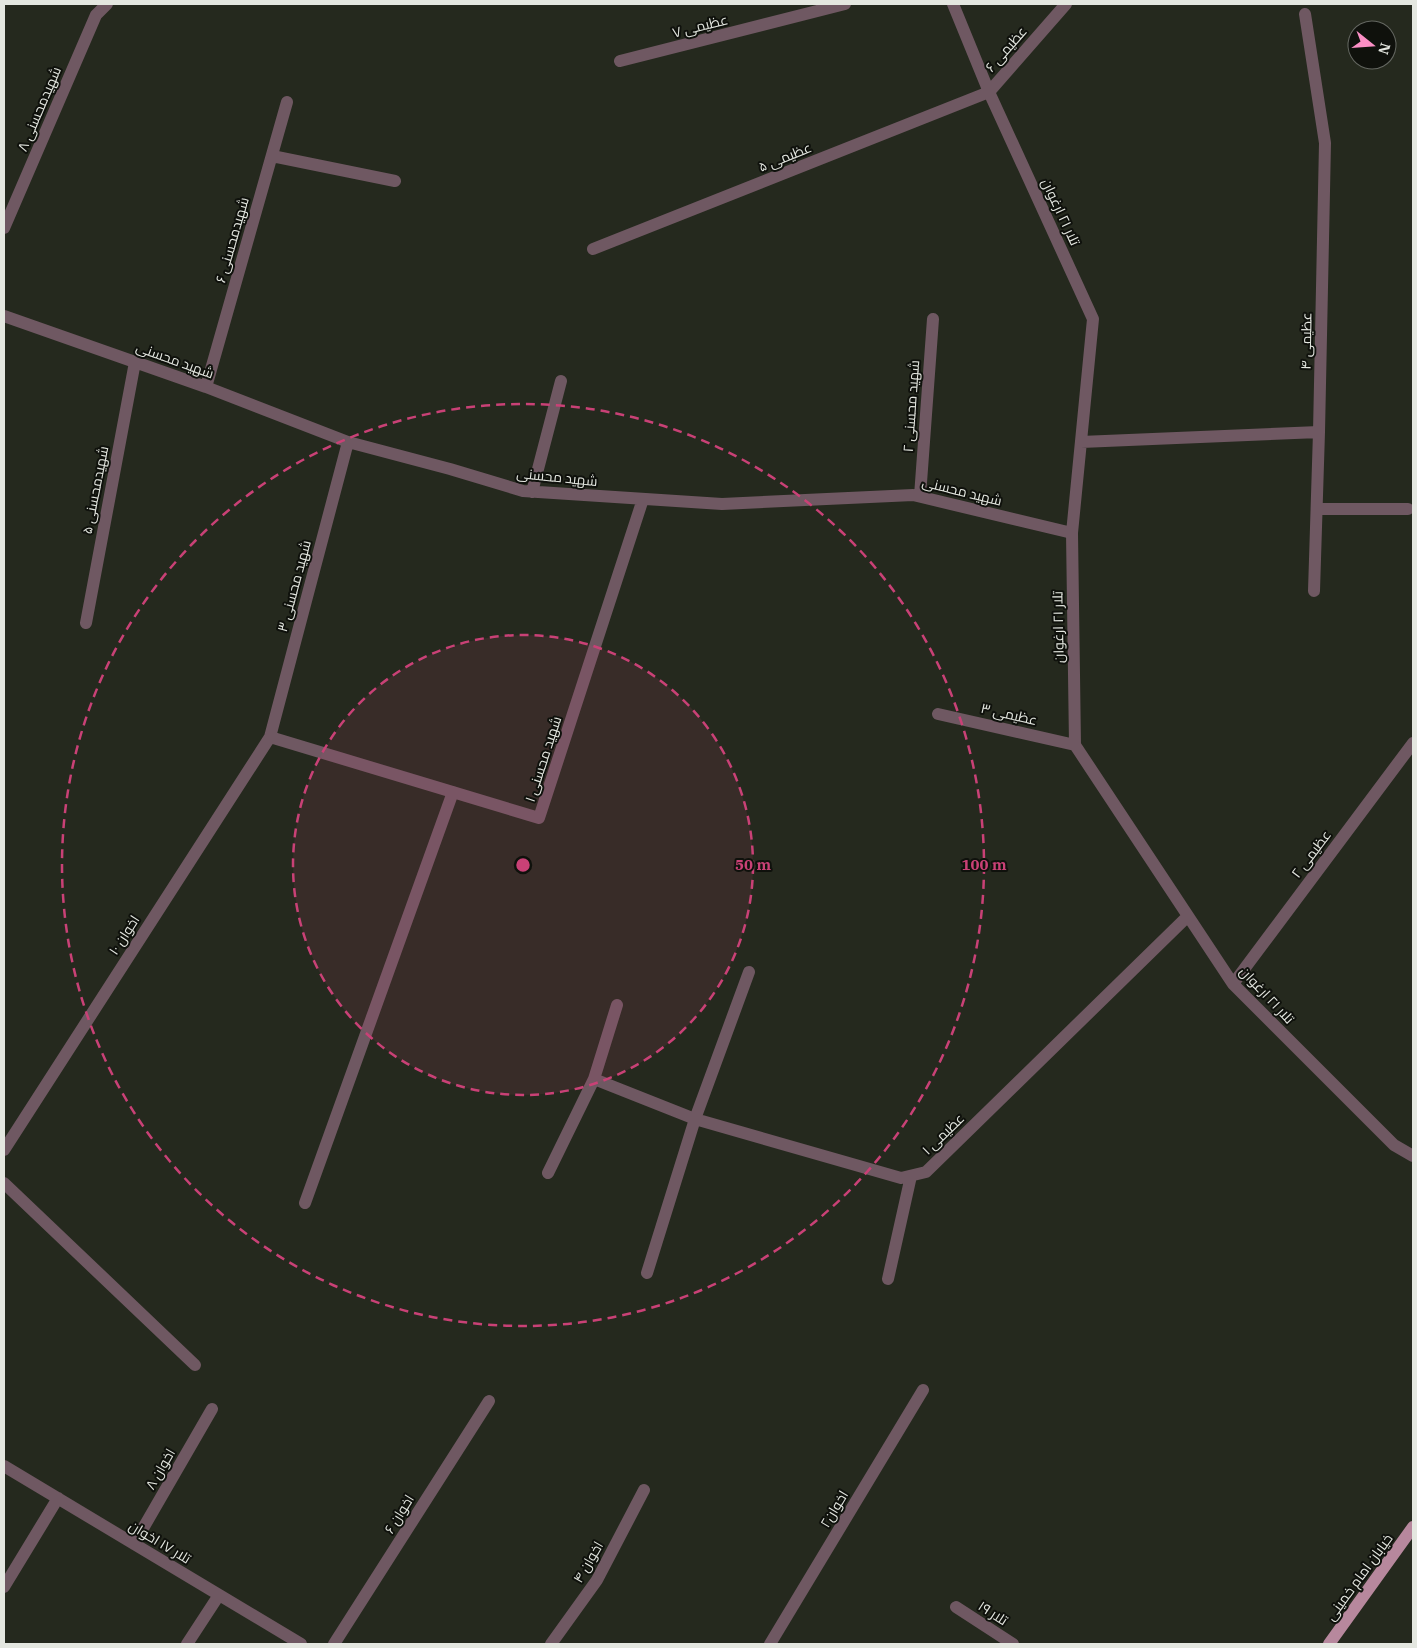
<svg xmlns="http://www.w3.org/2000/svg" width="1417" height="1648" font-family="'IBM Plex Serif',Cairo,serif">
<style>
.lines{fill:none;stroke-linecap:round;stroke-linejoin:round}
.minor{stroke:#6f5862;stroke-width:12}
.major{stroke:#b7889d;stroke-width:12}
.ring{fill:none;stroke:#c94176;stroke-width:2.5;stroke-dasharray:9 6}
.labels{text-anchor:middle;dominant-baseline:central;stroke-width:4;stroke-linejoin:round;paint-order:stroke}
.street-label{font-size:14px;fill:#e4e7e0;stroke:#0f110c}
.centre{fill:#c94176;stroke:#0f110c;stroke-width:2.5}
.ring-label{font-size:15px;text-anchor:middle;font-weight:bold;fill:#c94176;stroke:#0f110c;stroke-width:4;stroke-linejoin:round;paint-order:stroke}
</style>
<rect width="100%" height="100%" fill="#25291e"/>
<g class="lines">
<path class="minor" d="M 953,4 L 989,92 L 1093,319 L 1072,533 L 1075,745 L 1233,984 L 1394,1145 L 1413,1156
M 620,61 L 845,4
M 272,156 L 395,181
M 4,228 L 96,15 L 107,4
M 593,249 L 989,92 L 1066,4
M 4,316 L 206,387 L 348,442 L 450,469 L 523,491 L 722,504 L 913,495 L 1072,533
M 206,387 L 287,102
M 1081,442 L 1319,432 L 1325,143 L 1305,14
M 532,492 L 561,381
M 920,496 L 933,319
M 1317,509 L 1408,509
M 1314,591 L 1319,432
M 86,623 L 135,362
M 938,714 L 1075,745
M 270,737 L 539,818 L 643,499
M 1233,984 L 1413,743
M 594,1079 L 695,1119 L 901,1178 L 926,1172 L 1188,916
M 4,1150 L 270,737 L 348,442
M 548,1173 L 594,1079 L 617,1005
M 4,1183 L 195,1365
M 305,1203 L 453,792
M 647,1273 L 695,1119 L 749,972
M 888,1279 L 911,1176
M 4,1466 L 301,1644
M 134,1544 L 212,1409
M 4,1587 L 58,1498
M 956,1607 L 1013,1644
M 187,1644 L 219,1595
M 334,1644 L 489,1401
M 551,1644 L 597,1580 L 644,1490
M 770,1644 L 923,1390"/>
<path class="major" d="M 1329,1644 L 1413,1527"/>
</g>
<circle cx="523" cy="865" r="230" fill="#c94176" fill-opacity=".12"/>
<g class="ring">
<circle cx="523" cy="865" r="230"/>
<circle cx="523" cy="865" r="461"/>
</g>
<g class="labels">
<g class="street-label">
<text transform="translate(700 26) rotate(-14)">عظیمی ۷</text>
<text transform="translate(1006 49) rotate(-49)">عظیمی ۶</text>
<text transform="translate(39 109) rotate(-67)">شهیدمحسنی ۸</text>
<text transform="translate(785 157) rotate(-22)">عظیمی ۵</text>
<text transform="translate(1061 212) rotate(65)">تلار ۲۱ ارغوان</text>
<text transform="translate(232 240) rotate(-74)">شهیدمحسنی ۶</text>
<text transform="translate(1306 341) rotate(-89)">عظیمی ۴</text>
<text transform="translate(175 360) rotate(20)">شهید محسنی</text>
<text transform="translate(911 406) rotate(-86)">شهید محسنی ۲</text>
<text transform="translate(557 477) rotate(6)">شهید محسنی</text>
<text transform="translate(95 490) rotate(-79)">شهیدمحسنی ۵</text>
<text transform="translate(962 491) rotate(14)">شهید محسنی</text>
<text transform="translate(294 586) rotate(-75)">شهید محسنی ۳</text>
<text transform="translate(1058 627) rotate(-91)">تلار ۲۱ ارغوان</text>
<text transform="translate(1009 714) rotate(13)">عظیمی ۳</text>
<text transform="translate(543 759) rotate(-72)">شهید محسنی ۱</text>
<text transform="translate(1311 854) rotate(-53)">عظیمی ۲</text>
<text transform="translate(124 935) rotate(-57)">اخوان ۱۰</text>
<text transform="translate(1267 995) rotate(47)">تلار ۲۱ ارغوان</text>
<text transform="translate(943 1134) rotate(-44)">عظیمی ۱</text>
<text transform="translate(160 1469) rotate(-60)">اخوان ۸</text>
<text transform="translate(834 1509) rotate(-59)">اخوان۲</text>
<text transform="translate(399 1514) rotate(-58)">اخوان ۶</text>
<text transform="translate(160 1542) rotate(31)">تلار ۱۷ اخوان</text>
<text transform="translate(588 1562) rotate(-60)">اخوان ۴</text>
<text transform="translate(1359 1577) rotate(-54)">خیابان امام خمینی</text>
<text transform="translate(993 1613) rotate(33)">تلار ۱۹</text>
</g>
</g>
<circle cx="523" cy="865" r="8" class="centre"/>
<g class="ring-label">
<text x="753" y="870">50 m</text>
<text x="984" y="870">100 m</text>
</g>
<rect width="1417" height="1648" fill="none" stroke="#e4e7e0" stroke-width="10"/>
<g transform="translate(1372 45) rotate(107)"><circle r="24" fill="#0f110c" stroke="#646761"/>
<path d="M0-4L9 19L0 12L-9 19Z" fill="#fb8fc5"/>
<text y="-8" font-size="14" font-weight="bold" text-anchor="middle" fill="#e4e7e0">N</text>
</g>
</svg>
